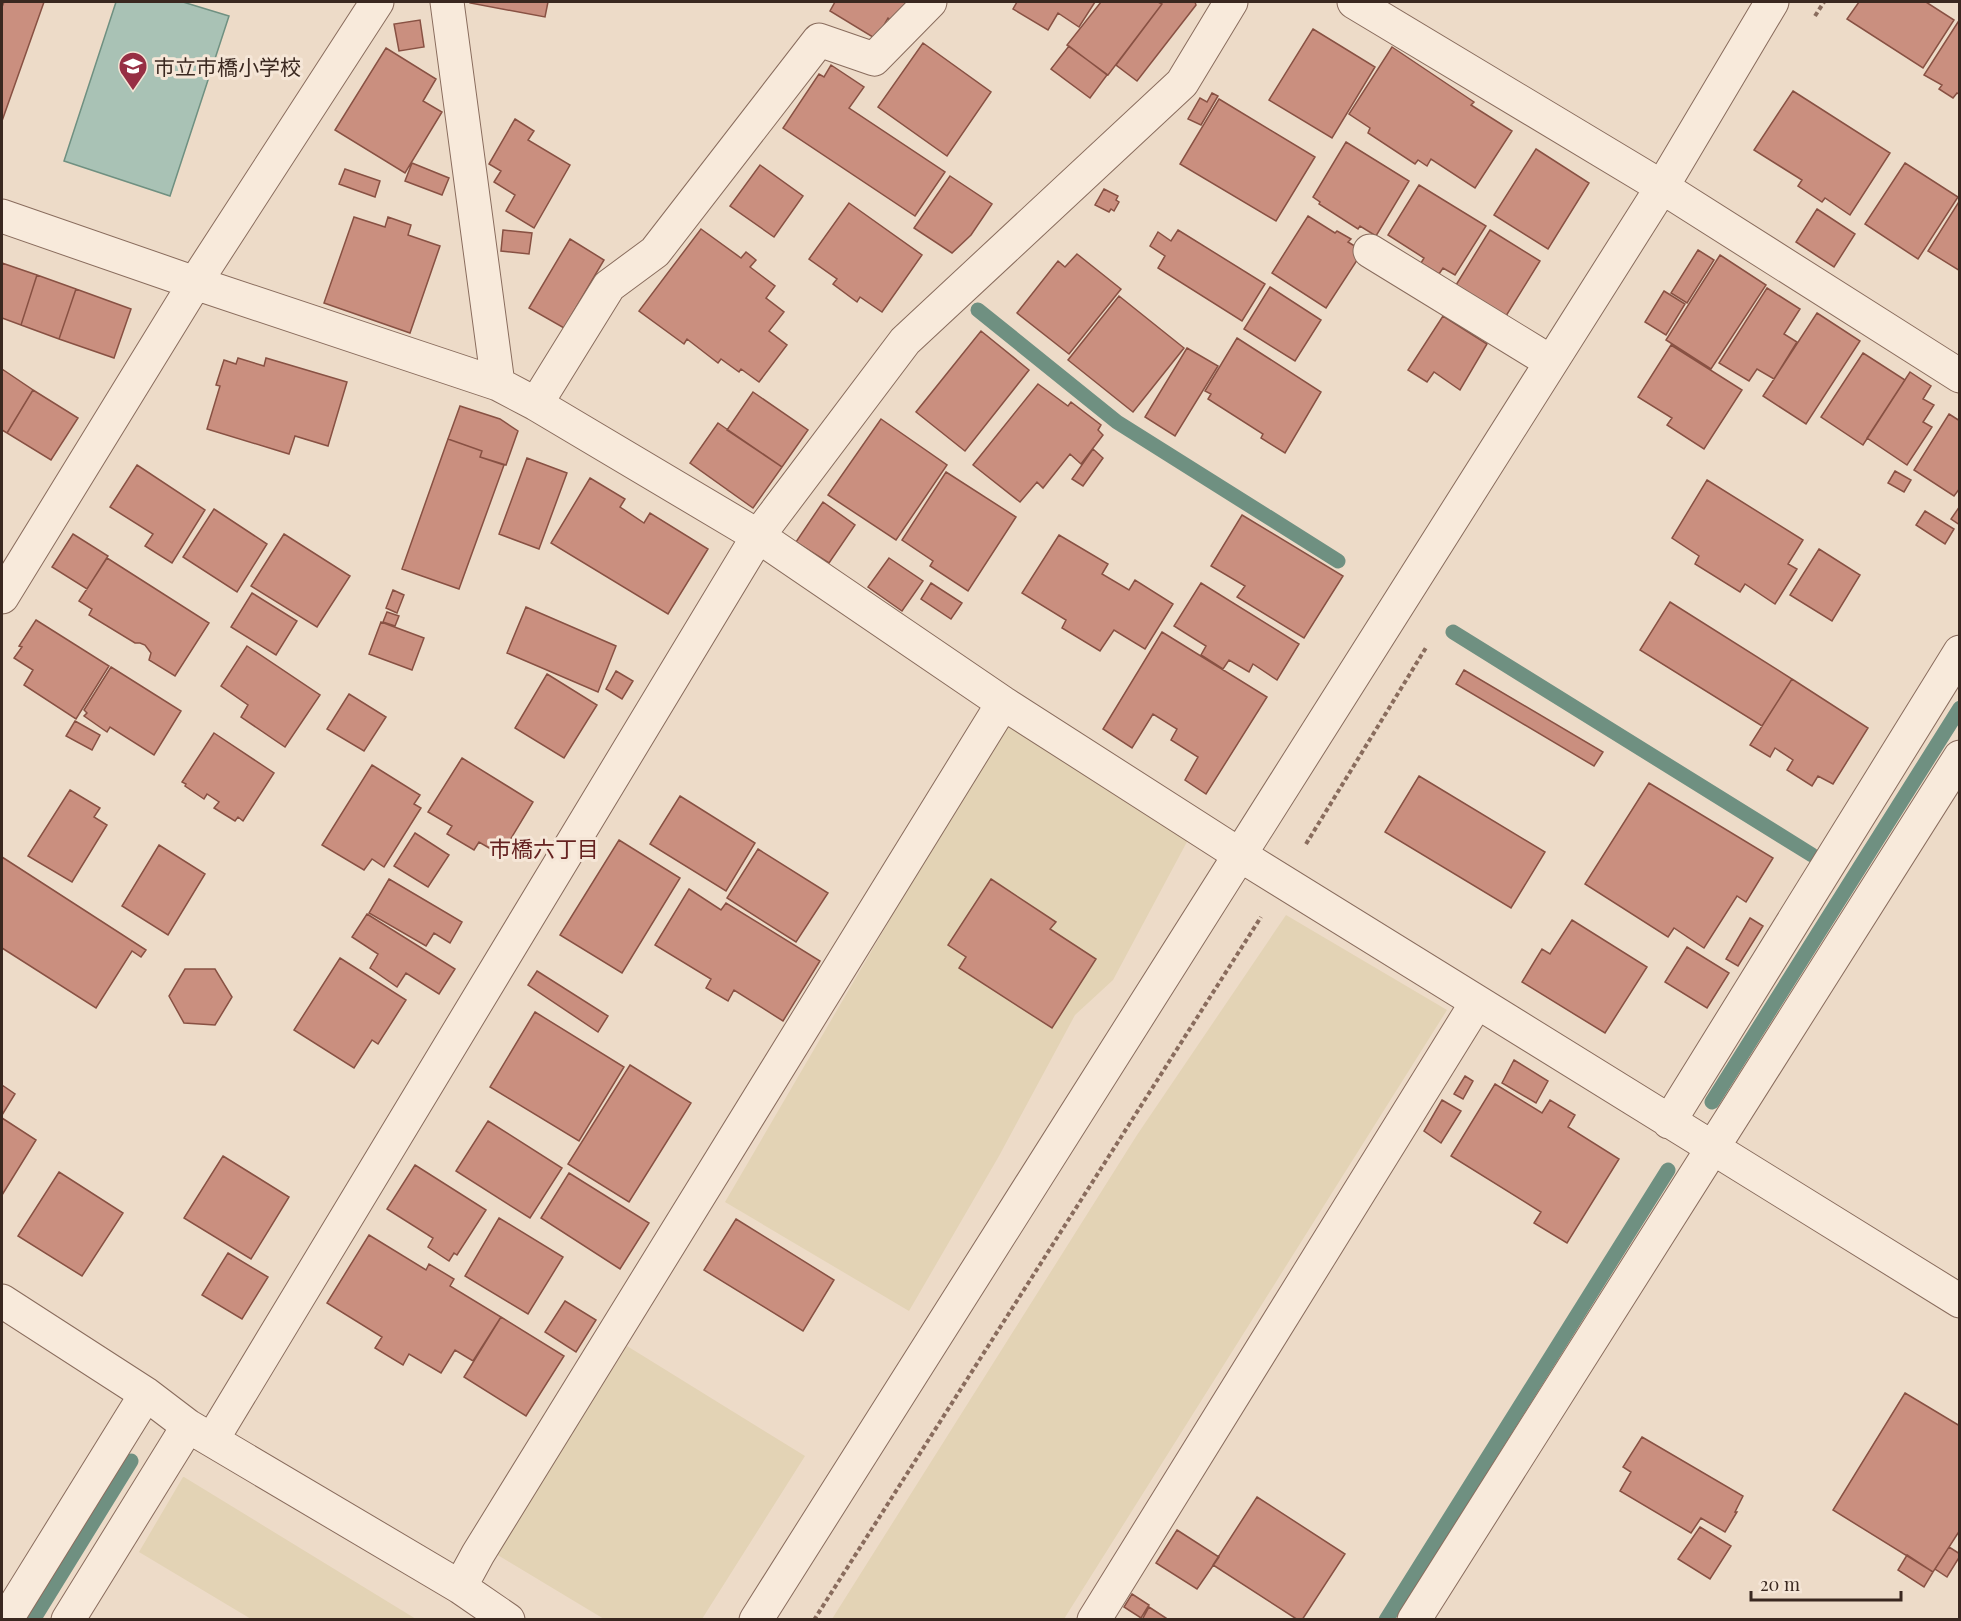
<svg xmlns="http://www.w3.org/2000/svg" width="1961" height="1621" font-family="'Playfair Display','Noto Sans JP',serif">
<style>
.farmland{fill:#e3d3b5}
.water{fill:#a9c2b5;stroke:#6f9081;stroke-width:1.5}
.lines{fill:none;stroke-linecap:round;stroke-linejoin:round}
.stream{stroke:#6f9081;stroke-width:15}
.building{fill:#ca8f7f;stroke:#885143;stroke-width:1.5}
.minor-casing{stroke:#896c5d;stroke-width:35}
.path{stroke:#896c5d;stroke-width:4;stroke-dasharray:4.5 3;stroke-linecap:butt}
.minor{stroke:#f8eadb;stroke-width:33}
.labels{text-anchor:middle;dominant-baseline:central;stroke-width:6;stroke-linejoin:round;paint-order:stroke}
.poi-label{font-size:21px;fill:#3a2820;stroke:#f5e6d7;text-anchor:start}
.neighbourhood-label{font-size:22px;fill:#652221;stroke:#f5e6d7}
</style>
<rect width="100%" height="100%" fill="#eddbc8"/>
<path class="farmland" d="M 1004,724 L 1189,838 L 1113,980 L 1075,1015 L 999,1156 L 909,1311 L 725,1202 Z
M 1286,915 L 1447,1010 L 1064,1619 L 832,1619 L 1137,1135 Z
M 627,1346 L 805,1456 L 702,1619 L 604,1619 L 496,1554 Z
M 183,1477 L 184,1477 L 416,1619 L 251,1619 L 139,1552 Z"/>
<path class="water" d="M 116,2 L 183,2 L 229,16 L 170,196 L 64,161 Z"/>
<g class="lines">
<path class="stream" d="M 978,310 L 1117,422 L 1338,561
M 1453,632 L 1812,855
M 1712,1102 L 1960,708
M 33,1620 L 131,1461
M 1386,1620 L 1668,1170"/>
</g>
<path class="building" d="M 4,2 L 44,2 L 2,121 L 2,7 Z
M 470,2 L 548,2 L 545,17 L 470,3 Z
M 835,2 L 912,2 L 899,25 L 888,18 L 876,39 L 830,11 Z
M 1017,2 L 1095,2 L 1079,27 L 1058,13 L 1048,30 L 1013,9 Z
M 1101,2 L 1158,2 L 1162,4 L 1108,75 L 1067,45 Z
M 1158,2 L 1195,2 L 1196,5 L 1137,81 L 1116,65 L 1162,4 Z
M 1859,2 L 1926,2 L 1954,20 L 1923,68 L 1847,19 Z
M 420,20 L 424,47 L 399,51 L 394,24 Z
M 1958,22 L 1960,23 L 1960,95 L 1957,93 L 1953,98 L 1939,89 L 1942,85 L 1924,75 Z
M 1313,29 L 1375,67 L 1332,138 L 1269,100 Z
M 923,43 L 991,92 L 947,156 L 878,107 Z
M 1069,46 L 1107,75 L 1090,98 L 1051,69 Z
M 1392,47 L 1474,102 L 1471,105 L 1512,131 L 1475,188 L 1431,159 L 1427,166 L 1418,160 L 1415,164 L 1368,133 L 1370,128 L 1349,114 Z
M 386,48 L 436,79 L 423,101 L 442,112 L 405,173 L 335,130 Z
M 831,65 L 864,87 L 849,108 L 945,172 L 915,216 L 783,128 L 819,74 L 824,77 Z
M 1793,91 L 1890,153 L 1850,215 L 1825,198 L 1822,202 L 1798,186 L 1802,180 L 1754,150 Z
M 1212,93 L 1218,96 L 1201,125 L 1188,119 L 1200,98 L 1207,102 Z
M 1219,99 L 1315,157 L 1276,221 L 1180,164 Z
M 515,119 L 534,131 L 528,140 L 570,165 L 534,228 L 506,211 L 515,195 L 494,182 L 501,171 L 489,164 Z
M 1346,142 L 1409,181 L 1376,236 L 1360,226 L 1358,229 L 1319,204 L 1320,202 L 1313,197 Z
M 1536,149 L 1589,183 L 1548,249 L 1494,215 Z
M 412,163 L 449,178 L 442,195 L 405,181 Z
M 1905,163 L 1958,197 L 1918,259 L 1865,224 Z
M 760,165 L 803,196 L 774,237 L 730,206 Z
M 345,169 L 380,181 L 375,197 L 339,184 Z
M 950,176 L 992,204 L 971,235 L 952,253 L 914,228 Z
M 1419,185 L 1486,226 L 1455,275 L 1443,268 L 1439,274 L 1421,263 L 1424,258 L 1388,235 Z
M 1104,189 L 1118,196 L 1116,200 L 1119,202 L 1114,211 L 1111,209 L 1109,212 L 1095,205 Z
M 1960,200 L 1960,271 L 1928,251 Z
M 849,203 L 922,255 L 882,312 L 860,297 L 857,302 L 833,284 L 837,279 L 809,259 Z
M 1817,209 L 1855,234 L 1834,267 L 1796,242 Z
M 1308,216 L 1335,233 L 1337,231 L 1351,239 L 1348,242 L 1363,251 L 1326,308 L 1272,273 Z
M 354,217 L 385,227 L 388,217 L 411,225 L 408,235 L 440,246 L 410,333 L 324,303 Z
M 701,229 L 741,258 L 746,252 L 756,260 L 750,267 L 775,286 L 766,298 L 784,312 L 769,331 L 787,345 L 759,382 L 741,369 L 739,372 L 721,359 L 718,363 L 687,339 L 684,344 L 639,311 Z
M 503,230 L 532,233 L 529,254 L 501,251 Z
M 1178,230 L 1265,284 L 1242,321 L 1158,268 L 1165,256 L 1150,246 L 1158,232 L 1171,241 Z
M 1490,230 L 1540,261 L 1506,316 L 1456,285 Z
M 570,239 L 604,260 L 564,328 L 529,308 Z
M 1698,250 L 1714,260 L 1687,303 L 1671,293 Z
M 1077,254 L 1121,289 L 1069,354 L 1017,313 L 1058,261 L 1065,267 Z
M 1720,255 L 1766,285 L 1711,369 L 1666,340 Z
M 2,263 L 37,275 L 21,325 L 2,318 Z
M 37,275 L 76,289 L 59,339 L 21,325 Z
M 1270,287 L 1321,320 L 1295,361 L 1244,329 Z
M 1767,288 L 1800,309 L 1784,334 L 1797,342 L 1774,379 L 1757,369 L 1749,381 L 1719,363 Z
M 76,289 L 131,309 L 114,358 L 59,339 Z
M 1664,291 L 1685,304 L 1666,335 L 1645,322 Z
M 1119,296 L 1184,348 L 1133,412 L 1068,360 Z
M 1817,313 L 1860,341 L 1806,424 L 1763,396 Z
M 1443,316 L 1487,344 L 1460,390 L 1434,372 L 1427,382 L 1408,370 Z
M 981,331 L 1029,370 L 965,451 L 916,412 Z
M 1237,338 L 1321,392 L 1285,453 L 1261,438 L 1263,434 L 1208,399 L 1211,394 L 1205,391 Z
M 1671,345 L 1742,390 L 1704,449 L 1667,425 L 1672,418 L 1638,397 Z
M 1187,348 L 1218,366 L 1175,436 L 1145,417 Z
M 1863,353 L 1905,380 L 1863,445 L 1821,417 Z
M 238,358 L 264,366 L 266,358 L 347,382 L 328,446 L 295,436 L 289,454 L 207,429 L 220,386 L 216,385 L 224,360 L 236,364 Z
M 2,369 L 33,390 L 7,433 L 2,430 Z
M 1910,372 L 1931,386 L 1923,399 L 1934,405 L 1923,422 L 1932,427 L 1907,465 L 1867,438 Z
M 1038,384 L 1068,406 L 1071,402 L 1101,425 L 1098,430 L 1103,435 L 1081,464 L 1070,454 L 1043,488 L 1037,482 L 1020,502 L 973,465 Z
M 33,390 L 78,418 L 51,460 L 7,433 Z
M 753,392 L 808,430 L 782,467 L 727,430 Z
M 460,406 L 500,419 L 518,431 L 506,465 L 480,457 L 482,451 L 448,439 Z
M 1949,414 L 1960,421 L 1960,488 L 1954,496 L 1914,470 Z
M 881,419 L 947,465 L 896,540 L 828,495 Z
M 718,423 L 782,467 L 753,508 L 690,463 Z
M 448,439 L 482,451 L 480,457 L 504,465 L 459,589 L 402,569 Z
M 1093,449 L 1103,458 L 1083,486 L 1072,479 Z
M 527,458 L 567,473 L 539,549 L 499,534 Z
M 137,465 L 205,510 L 172,563 L 145,546 L 153,534 L 110,507 Z
M 1895,471 L 1911,480 L 1904,492 L 1888,483 Z
M 946,472 L 1016,517 L 968,591 L 930,566 L 933,561 L 902,540 Z
M 590,478 L 625,499 L 620,507 L 644,523 L 650,513 L 708,549 L 668,614 L 551,543 Z
M 1707,480 L 1803,540 L 1788,564 L 1797,569 L 1775,604 L 1745,584 L 1740,592 L 1695,564 L 1699,556 L 1672,538 Z
M 823,502 L 855,525 L 829,563 L 796,542 Z
M 1960,506 L 1960,525 L 1951,519 Z
M 214,509 L 267,544 L 237,592 L 183,557 Z
M 1925,511 L 1954,529 L 1945,544 L 1916,525 Z
M 1242,515 L 1343,576 L 1304,638 L 1237,597 L 1245,586 L 1211,566 Z
M 73,534 L 108,556 L 87,589 L 52,567 Z
M 284,534 L 350,576 L 317,627 L 251,586 Z
M 1059,535 L 1108,564 L 1102,574 L 1129,590 L 1135,580 L 1173,604 L 1145,649 L 1114,630 L 1100,651 L 1062,628 L 1066,620 L 1022,593 Z
M 1819,549 L 1860,575 L 1832,621 L 1790,595 Z
M 107,558 L 209,623 L 175,676 L 149,660 L 151,653 L 145,645 L 140,643 L 135,643 L 89,615 L 92,609 L 79,601 Z
M 889,558 L 923,581 L 902,611 L 868,587 Z
M 931,583 L 962,603 L 951,619 L 921,599 Z
M 1201,583 L 1299,644 L 1277,680 L 1253,664 L 1249,672 L 1229,660 L 1223,669 L 1201,655 L 1206,646 L 1174,626 Z
M 393,590 L 404,595 L 397,613 L 386,608 Z
M 252,593 L 297,621 L 276,655 L 231,627 Z
M 1670,602 L 1792,679 L 1762,726 L 1640,650 Z
M 526,607 L 616,646 L 598,692 L 507,653 Z
M 387,612 L 399,616 L 395,626 L 383,622 Z
M 36,620 L 109,666 L 76,719 L 24,685 L 33,670 L 14,658 L 22,647 L 19,646 Z
M 381,622 L 424,638 L 412,670 L 369,654 Z
M 1162,632 L 1267,697 L 1206,794 L 1185,780 L 1198,757 L 1171,740 L 1177,729 L 1153,714 L 1132,748 L 1103,729 Z
M 247,646 L 320,695 L 285,747 L 241,717 L 248,705 L 221,686 Z
M 111,667 L 181,711 L 154,755 L 110,727 L 107,732 L 84,716 L 87,713 L 84,710 Z
M 1464,670 L 1603,752 L 1594,766 L 1456,684 Z
M 616,671 L 633,681 L 622,699 L 606,689 Z
M 547,674 L 597,705 L 564,758 L 515,728 Z
M 1792,679 L 1868,728 L 1833,784 L 1818,776 L 1812,786 L 1787,770 L 1793,760 L 1775,748 L 1770,757 L 1750,745 Z
M 349,694 L 386,717 L 364,751 L 327,729 Z
M 75,721 L 100,735 L 92,750 L 66,736 Z
M 214,733 L 274,773 L 243,821 L 238,817 L 235,821 L 214,808 L 219,802 L 207,794 L 204,799 L 185,786 L 186,784 L 182,782 Z
M 462,758 L 533,802 L 501,855 L 479,842 L 474,850 L 447,834 L 452,826 L 428,812 Z
M 372,765 L 420,795 L 414,804 L 421,808 L 384,867 L 372,859 L 364,870 L 322,845 Z
M 1419,776 L 1545,852 L 1511,908 L 1385,832 Z
M 1649,783 L 1773,858 L 1746,902 L 1737,896 L 1704,948 L 1674,928 L 1668,937 L 1585,884 Z
M 70,790 L 100,808 L 94,817 L 107,825 L 72,882 L 28,856 Z
M 680,796 L 755,843 L 726,891 L 650,844 Z
M 415,833 L 449,855 L 428,887 L 394,866 Z
M 619,840 L 680,878 L 622,973 L 560,935 Z
M 159,845 L 205,874 L 168,935 L 122,906 Z
M 758,849 L 828,893 L 796,942 L 727,898 Z
M 2,857 L 146,950 L 141,957 L 132,951 L 96,1008 L 2,948 Z
M 389,879 L 462,922 L 450,943 L 434,933 L 426,946 L 369,913 Z
M 991,879 L 1056,922 L 1050,929 L 1096,959 L 1052,1028 L 959,968 L 966,957 L 948,945 Z
M 689,889 L 721,910 L 726,903 L 820,961 L 783,1021 L 734,990 L 728,1001 L 706,988 L 711,979 L 655,945 Z
M 367,914 L 455,969 L 439,994 L 406,973 L 397,987 L 370,968 L 378,954 L 352,937 Z
M 1750,918 L 1763,926 L 1738,966 L 1726,959 Z
M 1572,920 L 1647,967 L 1605,1033 L 1522,982 L 1542,949 L 1550,954 Z
M 1687,947 L 1729,973 L 1707,1008 L 1665,982 Z
M 340,958 L 406,1000 L 378,1044 L 372,1040 L 354,1068 L 294,1030 Z
M 185,969 L 215,969 L 232,997 L 215,1025 L 184,1023 L 169,996 Z
M 537,971 L 608,1016 L 598,1032 L 528,985 Z
M 535,1012 L 624,1067 L 579,1141 L 490,1087 Z
M 1514,1060 L 1548,1081 L 1536,1103 L 1502,1083 Z
M 630,1065 L 691,1103 L 629,1202 L 568,1164 Z
M 1465,1076 L 1473,1081 L 1463,1099 L 1454,1094 Z
M 1495,1084 L 1542,1113 L 1550,1100 L 1575,1115 L 1568,1127 L 1619,1159 L 1567,1243 L 1534,1223 L 1541,1212 L 1451,1156 Z
M 2,1085 L 15,1094 L 2,1115 Z
M 1442,1100 L 1461,1111 L 1441,1143 L 1424,1131 Z
M 2,1118 L 36,1140 L 2,1195 Z
M 488,1121 L 562,1168 L 530,1218 L 456,1171 Z
M 223,1156 L 289,1197 L 251,1259 L 184,1218 Z
M 415,1165 L 486,1210 L 457,1255 L 454,1253 L 449,1261 L 428,1247 L 433,1238 L 387,1209 Z
M 59,1172 L 123,1213 L 82,1276 L 18,1236 Z
M 569,1173 L 649,1223 L 620,1269 L 541,1218 Z
M 499,1218 L 563,1257 L 528,1314 L 465,1276 Z
M 736,1219 L 834,1280 L 803,1331 L 704,1270 Z
M 369,1235 L 426,1270 L 429,1264 L 454,1279 L 450,1286 L 501,1317 L 473,1361 L 455,1350 L 441,1373 L 409,1354 L 403,1365 L 375,1348 L 382,1337 L 327,1303 Z
M 228,1253 L 268,1277 L 242,1319 L 202,1295 Z
M 565,1301 L 596,1320 L 576,1352 L 545,1332 Z
M 501,1317 L 564,1356 L 526,1416 L 464,1377 Z
M 1905,1393 L 1960,1426 L 1960,1530 L 1933,1572 L 1833,1510 Z
M 1642,1437 L 1743,1496 L 1735,1512 L 1737,1512 L 1725,1532 L 1701,1518 L 1691,1533 L 1620,1491 L 1631,1472 L 1623,1467 Z
M 1257,1497 L 1345,1554 L 1302,1620 L 1298,1620 L 1213,1565 Z
M 1700,1527 L 1731,1546 L 1710,1579 L 1678,1559 Z
M 1177,1530 L 1219,1557 L 1197,1589 L 1156,1563 Z
M 1949,1547 L 1960,1554 L 1960,1556 L 1947,1577 L 1935,1569 Z
M 1907,1555 L 1933,1572 L 1924,1587 L 1898,1570 Z
M 1132,1594 L 1149,1605 L 1141,1618 L 1124,1607 Z
M 1149,1607 L 1169,1620 L 1142,1620 Z"/>
<g class="lines">
<g class="minor-casing">
<path id="minor" d="M 447,2 L 498,384
M 1354,2 L 1662,187 L 1960,376
M 2,216 L 195,283 L 498,384 L 536,404 L 758,536 L 1003,703 L 1240,855 L 1960,1301
M 1370,251 L 1551,362
M 536,404 L 609,286 L 655,252 L 819,40 L 874,59 L 930,2
M 2,597 L 195,283 L 377,2
M 1669,1122 L 1960,652
M 2,1301 L 146,1394 L 188,1426 L 460,1587 L 508,1620
M 212,1440 L 758,536 L 905,341 L 1182,83 L 1231,2
M 460,1587 L 478,1554 L 1003,703
M 6,1620 L 146,1394
M 68,1620 L 188,1426
M 756,1620 L 1662,187 L 1772,2
M 1094,1620 L 1477,1002
M 1414,1620 L 1960,757"/>
</g>
<path class="path" d="M 1815,16 L 1824,2
M 1306,844 L 1427,646
M 814,1620 L 1261,917"/>
<use href="#minor" class="minor"/>
</g>
<defs>
<g id="school-pin" transform="scale(1.5)"><path d="M0 17L-7.5 6A9.5 9.5 0 1 1 7.5 6Z" fill="#972f44" stroke="#f5e6d7"/><path d="M0-5L7-2L0 1L-7-2ZM-4 1L0 2.5L4 1V4Q0 6-4 4Z" fill="#fff"/></g>
</defs>
<g fill-rule="evenodd">
<use href="#school-pin" x="133" y="66"/>
</g>
<g class="labels">
<g class="poi-label">
<text x="154" y="66">市立市橋小学校</text>
</g>
<g class="neighbourhood-label">
<text x="544" y="848">市橋六丁目</text>
</g>
</g>
<rect width="1961" height="1621" fill="none" stroke="#3a2820" stroke-width="6"/>
<path d="M1751 1591v9h150v-9" fill="none" stroke="#3a2820" stroke-width="3"/>
<text x="1760" y="1591" font-size="18" fill="#3a2820" stroke="#f5e6d7" stroke-width="4.5" paint-order="stroke">20 m</text>
</svg>
